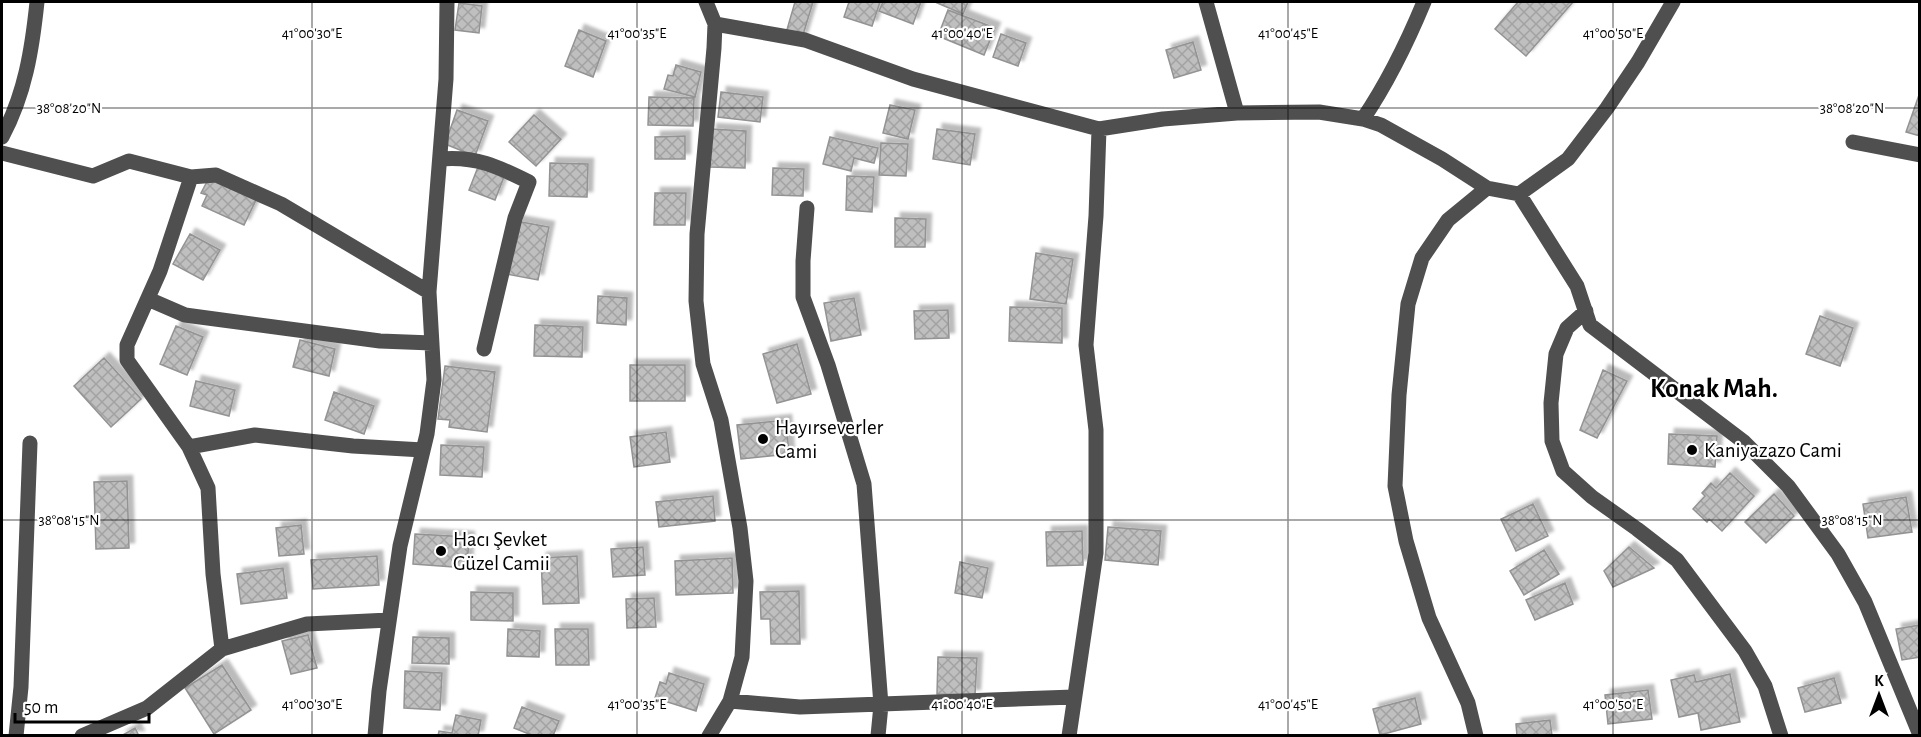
<svg xmlns="http://www.w3.org/2000/svg" width="1921" height="737" font-family="'Alegreya Sans',sans-serif">
<style>
.building{fill:url(#building-cross-hatch);stroke:#939393;stroke-width:1.5;filter:url(#shadow)}
.lines{fill:none;stroke-linecap:round;stroke-linejoin:round}
.minor{stroke:#4f4f4f;stroke-width:15}
.ticks{fill:none;stroke:#000;stroke-width:1.5;stroke-opacity:0.45}
.poi-dot{fill:#000;stroke:#fff;stroke-width:2}
.labels{text-anchor:middle;dominant-baseline:central;stroke-width:4.5;stroke-linejoin:round;paint-order:stroke}
.poi-label{font-size:21px;fill:#000;stroke:#fff;text-anchor:start}
.district-label{font-size:27px;font-weight:bold;fill:#000;stroke:#fff}
.ticks-label{font-size:15px;text-anchor:middle;fill:#000;stroke:#fff;stroke-width:4.5;stroke-linejoin:round;paint-order:stroke}
</style>
<defs>
<pattern id="building-cross-hatch" width="8" height="8" patternUnits="userSpaceOnUse" patternTransform="scale(1.5)"><rect width="8" height="8" fill="#bfbfbf"/><path d="M0 0l8 8M0 8l8-8" fill="none" stroke="#a2a2a2"/></pattern>
<filter id="shadow"><feDropShadow dx="5.5" dy="-5.5" stdDeviation="1.5" flood-color="#0004"/></filter>
</defs>
<rect width="100%" height="100%" fill="#fff"/>
<path class="building" d="M 795,2 L 813,2 L 802,38 L 786,33 Z
M 849,2 L 880,2 L 872,26 L 844,17 Z
M 883,2 L 921,2 L 913,24 L 879,11 Z
M 935,2 L 968,2 L 963,14 Z
M 1518,2 L 1573,2 L 1526,56 L 1495,29 Z
M 459,3 L 482,6 L 479,33 L 455,30 Z
M 948,10 L 995,28 L 984,55 L 938,36 Z
M 579,30 L 606,41 L 593,77 L 565,66 Z
M 1001,34 L 1026,43 L 1018,66 L 993,57 Z
M 1193,42 L 1201,70 L 1174,78 L 1166,50 Z
M 676,65 L 701,72 L 695,97 L 664,89 L 668,75 L 673,76 Z
M 721,92 L 763,97 L 760,122 L 718,117 Z
M 1919,95 L 1920,95 L 1920,136 L 1906,132 Z
M 649,97 L 694,98 L 693,126 L 648,125 Z
M 890,105 L 915,110 L 908,139 L 883,133 Z
M 457,110 L 488,121 L 475,156 L 445,144 Z
M 534,115 L 561,139 L 536,166 L 509,142 Z
M 711,129 L 746,131 L 745,168 L 710,167 Z
M 937,129 L 975,134 L 970,165 L 933,159 Z
M 685,136 L 685,159 L 655,159 L 655,137 Z
M 830,137 L 878,148 L 874,163 L 854,158 L 851,171 L 823,164 Z
M 881,143 L 908,144 L 906,176 L 879,175 Z
M 550,163 L 588,164 L 587,197 L 549,196 Z
M 478,167 L 504,177 L 495,200 L 469,190 Z
M 773,168 L 804,169 L 803,196 L 772,195 Z
M 847,176 L 874,177 L 872,212 L 846,210 Z
M 209,178 L 256,200 L 244,225 L 202,206 L 207,195 L 201,193 Z
M 655,193 L 686,193 L 685,225 L 654,225 Z
M 895,218 L 926,219 L 925,247 L 895,247 Z
M 516,221 L 549,227 L 538,280 L 506,274 Z
M 190,234 L 220,250 L 203,280 L 173,264 Z
M 1036,253 L 1073,259 L 1066,304 L 1030,299 Z
M 598,296 L 627,298 L 626,325 L 597,323 Z
M 854,298 L 861,335 L 831,341 L 824,303 Z
M 1010,307 L 1062,308 L 1062,343 L 1009,341 Z
M 948,310 L 949,338 L 915,339 L 914,311 Z
M 1820,316 L 1853,328 L 1840,366 L 1806,354 Z
M 535,325 L 583,327 L 582,357 L 534,356 Z
M 176,326 L 203,337 L 187,375 L 160,364 Z
M 300,340 L 335,349 L 329,376 L 293,367 Z
M 797,344 L 811,394 L 777,403 L 763,354 Z
M 104,358 L 141,399 L 111,427 L 74,386 Z
M 630,365 L 685,365 L 685,401 L 630,401 Z
M 445,366 L 495,372 L 487,432 L 449,427 L 450,420 L 438,419 Z
M 1603,370 L 1627,381 L 1597,438 L 1580,430 Z
M 196,381 L 235,390 L 229,416 L 190,406 Z
M 334,392 L 374,406 L 364,434 L 325,420 Z
M 786,420 L 789,454 L 741,459 L 737,425 Z
M 666,432 L 670,462 L 634,467 L 630,437 Z
M 1669,434 L 1717,436 L 1715,467 L 1668,464 Z
M 441,445 L 484,447 L 482,477 L 440,475 Z
M 1730,473 L 1754,496 L 1722,531 L 1709,519 L 1707,522 L 1693,509 L 1705,496 L 1702,493 L 1711,483 L 1716,488 Z
M 127,481 L 129,548 L 96,549 L 94,482 Z
M 1774,494 L 1794,516 L 1766,543 L 1745,522 Z
M 713,496 L 715,521 L 659,527 L 656,502 Z
M 1906,497 L 1912,532 L 1868,538 L 1863,504 Z
M 1533,504 L 1548,536 L 1516,551 L 1501,519 Z
M 301,525 L 304,554 L 279,556 L 276,528 Z
M 1108,527 L 1161,531 L 1158,565 L 1105,560 Z
M 1082,531 L 1083,565 L 1047,566 L 1046,532 Z
M 415,534 L 469,537 L 467,568 L 413,564 Z
M 643,547 L 645,575 L 613,577 L 611,549 Z
M 1629,547 L 1654,568 L 1613,587 L 1604,571 Z
M 1544,550 L 1559,574 L 1524,595 L 1510,571 Z
M 377,556 L 379,585 L 313,589 L 311,560 Z
M 577,556 L 579,603 L 543,604 L 541,558 Z
M 732,558 L 733,593 L 676,595 L 675,561 Z
M 960,562 L 988,568 L 982,598 L 955,593 Z
M 283,568 L 287,598 L 241,604 L 237,574 Z
M 1565,583 L 1573,604 L 1535,620 L 1526,600 Z
M 799,591 L 800,644 L 771,644 L 770,619 L 761,619 L 760,592 Z
M 471,592 L 513,593 L 513,621 L 471,620 Z
M 654,598 L 656,627 L 627,628 L 626,599 Z
M 1920,625 L 1920,657 L 1902,660 L 1896,629 Z
M 508,629 L 540,631 L 539,657 L 507,656 Z
M 555,629 L 588,629 L 589,665 L 556,665 Z
M 308,635 L 317,668 L 291,674 L 282,641 Z
M 413,637 L 449,638 L 449,664 L 412,663 Z
M 938,657 L 977,658 L 975,695 L 937,694 Z
M 222,665 L 251,710 L 214,734 L 185,688 Z
M 405,671 L 442,673 L 440,710 L 404,708 Z
M 669,673 L 704,684 L 696,711 L 655,698 L 660,682 L 666,684 Z
M 1730,674 L 1740,722 L 1701,730 L 1698,713 L 1679,717 L 1671,680 L 1694,675 L 1696,682 Z
M 1834,678 L 1841,703 L 1805,712 L 1798,688 Z
M 1648,690 L 1652,719 L 1608,724 L 1605,695 Z
M 1415,698 L 1421,724 L 1380,735 L 1373,709 Z
M 522,707 L 559,721 L 553,736 L 534,736 L 514,728 Z
M 456,715 L 481,720 L 478,736 L 438,736 L 439,731 L 452,733 Z
M 1550,720 L 1552,736 L 1517,736 L 1516,724 Z
M 135,728 L 139,736 L 121,736 Z"/>
<g class="lines">
<path class="minor" d="M 706,2 L 715,24 L 714,48 L 697,234 L 696,301 L 703,364 L 721,420 L 740,528 L 746,581 L 742,657 L 730,701 L 709,736
M 1206,2 L 1237,113
M 715,24 L 805,40 L 913,79 L 1099,129 L 1163,119 L 1237,113 L 1319,112 L 1363,119 L 1381,125 L 1442,159 L 1487,188 L 1519,194 L 1568,159 L 1607,108 L 1638,62 L 1673,2
M 1363,119 C 1388,82 1407,43 1424,2
M 2,137 C 25,94 32,50 37,2
M 1853,142 L 1920,155
M 2,153 L 93,176 L 129,161 L 191,177 L 216,175 L 281,204 L 429,292
M 440,159 C 476,156 497,166 529,182 L 515,218 L 484,349
M 191,177 L 160,271 L 127,345 L 127,360 L 189,447 L 208,488 L 213,574 L 222,649
M 1519,194 L 1577,286 L 1590,325 L 1744,442 L 1788,486 L 1838,554 L 1865,602 L 1920,735
M 807,208 L 803,261 L 803,297 L 828,365 L 864,484 L 881,705 L 878,736
M 148,299 L 185,315 L 380,341 L 432,343
M 1586,311 L 1567,328 L 1556,354 L 1551,403 L 1552,441 L 1563,471 L 1592,497 L 1637,529 L 1677,560 L 1745,651 L 1765,686 L 1781,736
M 189,447 L 255,435 L 353,446 L 423,450
M 730,701 L 800,707 L 1074,697
M 16,736 L 21,687 L 30,443
M 82,736 L 147,708 L 222,649 L 307,624 L 389,620
M 375,736 L 379,691 L 400,546 L 427,434 L 434,380 L 429,292 L 446,79 L 447,2
M 1069,736 L 1096,553 L 1096,430 L 1086,345 L 1096,216 L 1099,129
M 1476,736 L 1468,703 L 1429,618 L 1406,541 L 1395,486 L 1399,395 L 1408,304 L 1422,258 L 1448,220 L 1487,188"/>
</g>
<path class="ticks" d="M 312,2 L 312,736M 637,2 L 637,736M 962,2 L 962,736M 1288,2 L 1288,736M 1613,2 L 1613,736M 2,108 L 1920,108M 2,520 L 1920,520"/>
<g class="poi-dot">
<circle cx="763" cy="439" r="6"/>
<circle cx="1692" cy="450" r="6"/>
<circle cx="441" cy="551" r="6"/>
</g>
<g class="labels">
<g class="poi-label">
<text x="775" y="427">Hayırseverler<tspan x="775" dy="24">Cami</tspan></text>
<text x="1704" y="450">Kaniyazazo Cami</text>
<text x="453" y="539">Hacı Şevket<tspan x="453" dy="24">Güzel Camii</tspan></text>
</g>
<g class="district-label">
<text x="1714" y="388">Konak Mah.</text>
</g>
</g>
<g class="ticks-label">
<text x="312" y="38">41°00'30"E</text>
<text x="637" y="38">41°00'35"E</text>
<text x="962" y="38">41°00'40"E</text>
<text x="1288" y="38">41°00'45"E</text>
<text x="1613" y="38">41°00'50"E</text>
<text x="69" y="113">38°08'20"N</text>
<text x="1852" y="113">38°08'20"N</text>
<text x="69" y="525">38°08'15"N</text>
<text x="1852" y="525">38°08'15"N</text>
<text x="312" y="709">41°00'30"E</text>
<text x="637" y="709">41°00'35"E</text>
<text x="962" y="709">41°00'40"E</text>
<text x="1288" y="709">41°00'45"E</text>
<text x="1613" y="709">41°00'50"E</text>
</g>
<rect width="1921" height="737" fill="none" stroke="#000000" stroke-width="6"/>
<g transform="translate(1879 695)" stroke="#ffffff" stroke-width="4.5" paint-order="stroke">
<path d="M0-4.5L10 22L0 15L-10 22Z" fill="#000000"/>
<text y="-9" font-size="16" font-weight="bold" text-anchor="middle" fill="#000000">K</text>
</g>
<path d="M15 713v9h134v-9" fill="none" stroke="#000000" stroke-width="3"/>
<text x="24" y="713" font-size="18" fill="#000000" stroke="#ffffff" stroke-width="4.5" paint-order="stroke">50 m</text>
</svg>
